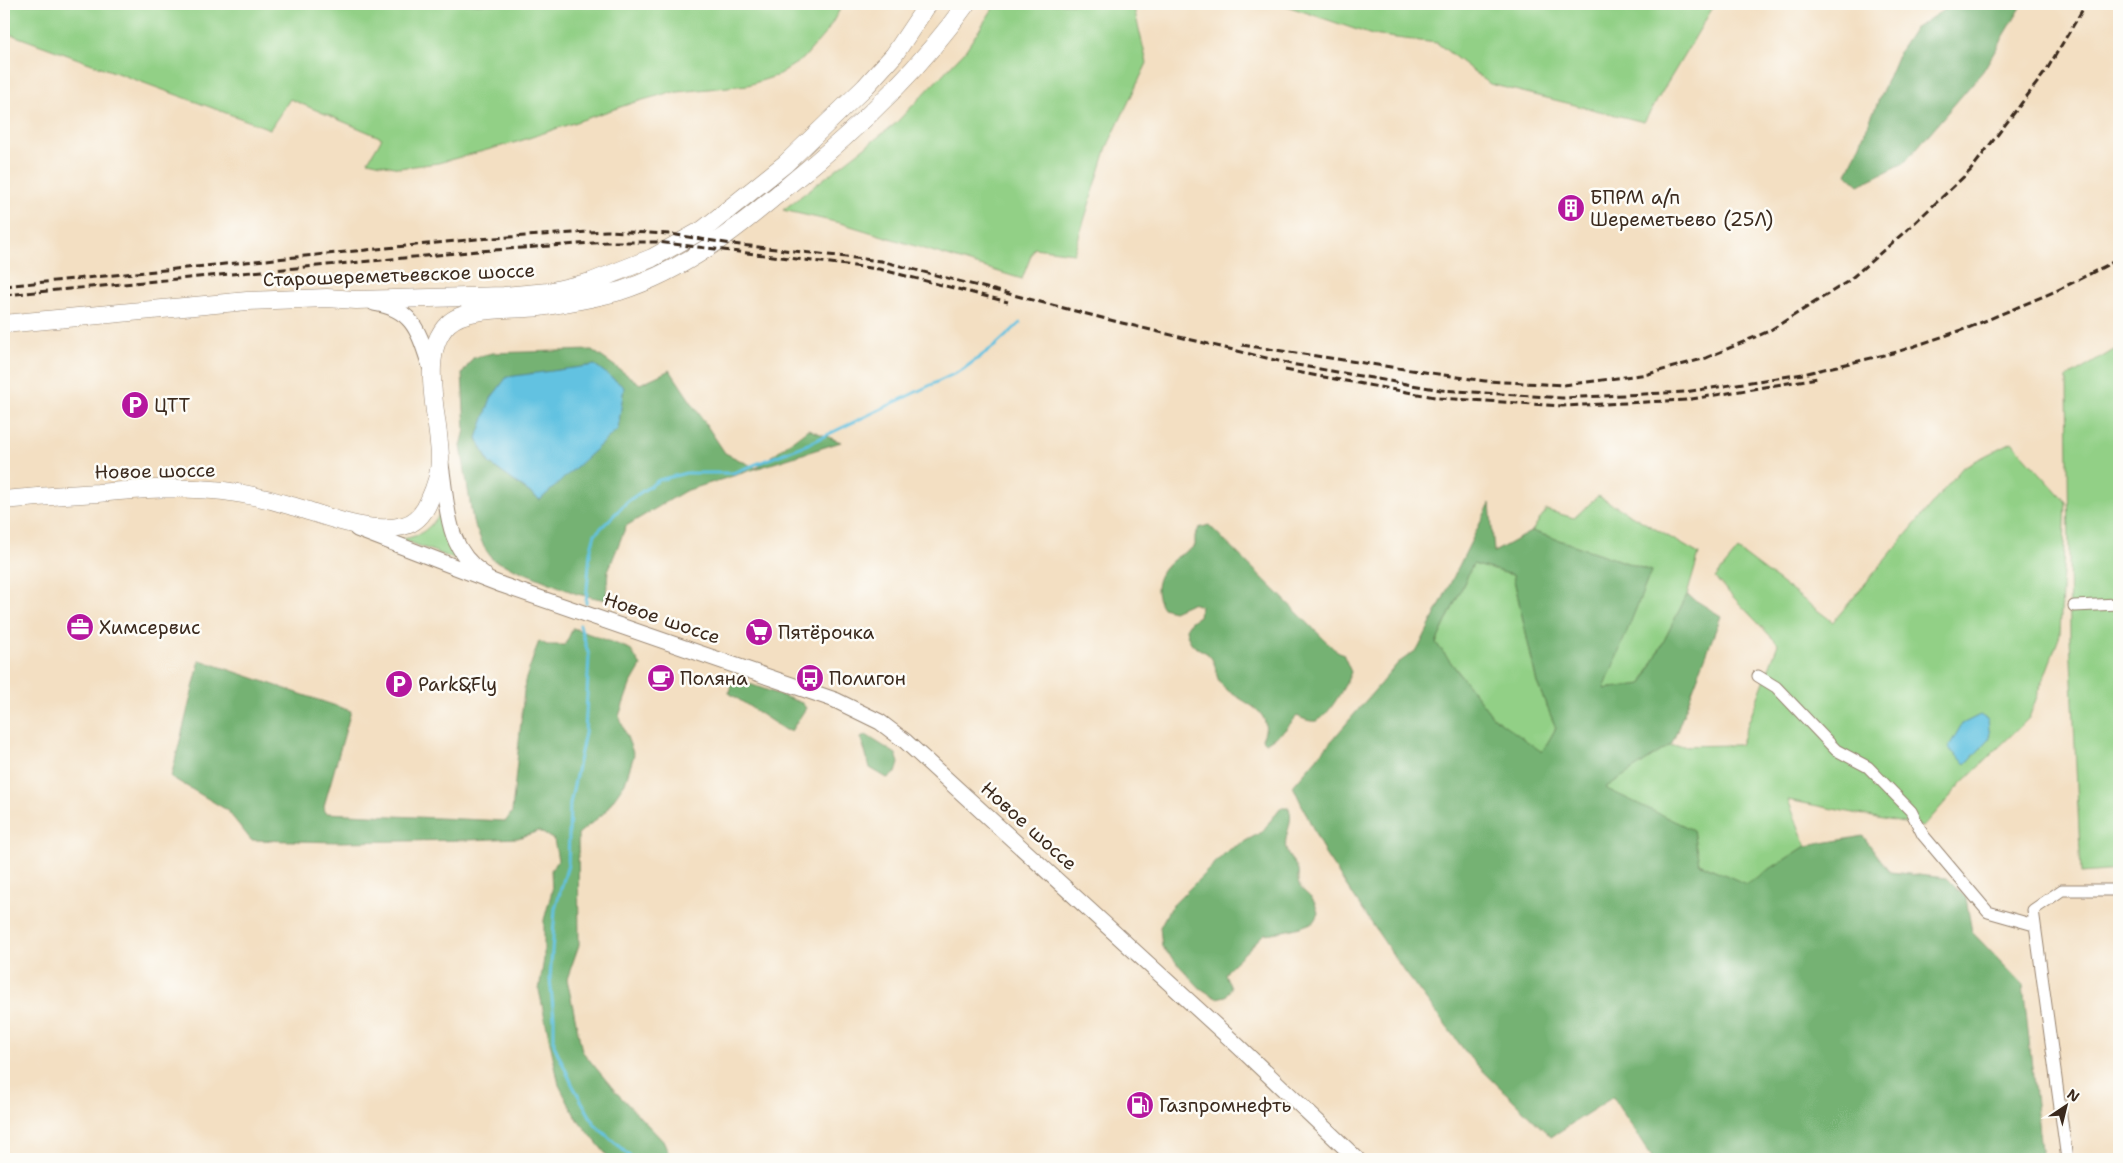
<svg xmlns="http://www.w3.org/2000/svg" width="2123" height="1163" font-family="'Shantell Sans',sans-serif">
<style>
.green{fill:#92d086;stroke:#667d52}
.forest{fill:#75b273;stroke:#586e48;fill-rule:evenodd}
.water{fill:#62c2e1;stroke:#4e7680}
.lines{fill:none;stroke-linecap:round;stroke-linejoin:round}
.stream{stroke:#62c2e1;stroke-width:3}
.street-casing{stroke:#978470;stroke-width:13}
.secondary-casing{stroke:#978470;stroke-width:17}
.primary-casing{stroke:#978470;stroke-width:19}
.street{stroke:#fff;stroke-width:11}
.secondary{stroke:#fff;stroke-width:15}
.primary{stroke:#fff;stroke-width:18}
.rail{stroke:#3b2a1e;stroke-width:3;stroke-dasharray:8 4;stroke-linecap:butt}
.labels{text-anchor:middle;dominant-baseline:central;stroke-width:5;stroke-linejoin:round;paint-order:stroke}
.poi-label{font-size:19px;fill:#3b2a1e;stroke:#fdfcf7;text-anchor:start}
.street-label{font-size:19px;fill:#3b2a1e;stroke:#fdfcf7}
</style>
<rect width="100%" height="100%" fill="#fdfcf7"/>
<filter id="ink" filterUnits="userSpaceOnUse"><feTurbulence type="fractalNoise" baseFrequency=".02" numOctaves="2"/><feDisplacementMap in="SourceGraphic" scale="10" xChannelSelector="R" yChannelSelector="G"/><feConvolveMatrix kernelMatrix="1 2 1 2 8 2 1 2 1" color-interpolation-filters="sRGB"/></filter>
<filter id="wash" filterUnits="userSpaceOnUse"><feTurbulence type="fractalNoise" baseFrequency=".0096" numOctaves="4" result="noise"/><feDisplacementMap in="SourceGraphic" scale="20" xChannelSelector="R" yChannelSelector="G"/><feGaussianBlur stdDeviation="1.12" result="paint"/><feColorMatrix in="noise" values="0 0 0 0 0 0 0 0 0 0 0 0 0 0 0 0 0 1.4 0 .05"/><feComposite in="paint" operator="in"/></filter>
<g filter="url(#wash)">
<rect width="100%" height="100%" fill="#f3dfc2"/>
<path class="green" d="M 4,4 L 843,4 L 828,30 L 803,59 L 776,76 L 748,85 L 668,93 L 632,103 L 517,142 L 438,163 L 399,168 L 368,161 L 382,138 L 290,99 L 270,129 L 13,35 L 4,35 Z
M 996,4 L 1133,4 L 1147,63 L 1107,147 L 1074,253 L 1034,248 L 1022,279 L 844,224 L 783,210 L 895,124 L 965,51 Z
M 1281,4 L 1715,4 L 1644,122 L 1490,84 L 1437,43 L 1372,35 Z
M 2119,347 L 2119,870 L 2081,873 L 2070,638 L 2067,378 Z
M 2012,442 L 2066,502 L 2060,635 L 2029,718 L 1962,783 L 1923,827 L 1788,800 L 1806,846 L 1746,885 L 1699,863 L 1605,787 L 1669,746 L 1740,745 L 1778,644 L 1715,578 L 1738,550 L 1833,622 L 1963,467 Z
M 1598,496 L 1699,554 L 1687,595 L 1642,684 L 1603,689 L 1651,571 L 1532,531 L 1546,510 L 1574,518 Z
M 441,512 L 448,541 L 457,560 L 401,539 C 421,537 430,528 441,512 Z
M 1473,564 L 1513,575 L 1537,683 L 1556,728 L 1542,753 L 1492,716 L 1436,643 Z"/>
<path class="forest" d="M 1953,4 L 2023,4 L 1983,71 L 1904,163 L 1859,185 L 1847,174 L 1900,50 L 1914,29 Z
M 592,350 L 640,384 L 670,370 L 725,453 L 756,468 L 808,429 L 841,442 L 685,491 L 626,526 L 608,571 L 606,600 L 577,594 L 493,560 L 484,547 L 473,521 L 461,446 L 465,430 L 462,374 L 473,358 L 492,353 ZM 477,438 L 540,500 L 489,463 Z
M 1490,503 L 1494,552 L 1532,531 L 1651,571 L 1604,689 L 1642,684 L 1687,595 L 1721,616 L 1672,744 L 1605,788 L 1693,830 L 1699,863 L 1746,884 L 1806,846 L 1863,836 L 1890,872 L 1946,878 L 1966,898 L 1972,932 L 2023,985 L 2042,1159 L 1653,1159 L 1613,1097 L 1551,1137 L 1471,1059 L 1402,968 L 1325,854 L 1293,786 L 1398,663 L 1418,649 ZM 1473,564 L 1513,575 L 1537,683 L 1556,728 L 1542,752 L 1492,716 L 1436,643 Z
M 1209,525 L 1334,649 L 1343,654 L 1351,672 C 1347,683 1328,718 1316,721 C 1310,722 1303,719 1297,716 L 1284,731 L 1266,743 L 1262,739 C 1278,708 1235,702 1221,684 C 1215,677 1217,667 1212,659 C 1204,646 1190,653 1186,629 L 1191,621 L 1199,616 L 1201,606 L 1191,603 L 1173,611 L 1163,608 C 1152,592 1157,574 1171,562 C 1178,555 1187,552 1195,546 L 1195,536 L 1199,528 Z
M 573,628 L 630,649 L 641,666 L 630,685 L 619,716 L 634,755 L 625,783 L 604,813 L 578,834 L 579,945 L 567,979 L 582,1051 L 615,1091 L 664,1142 L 671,1159 L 610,1159 L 575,1116 L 559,1085 L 539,990 L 544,959 L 544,920 L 552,891 L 551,870 L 558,860 L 554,840 L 539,831 L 518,838 L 469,840 L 339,842 L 251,840 L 227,810 L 171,777 L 200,660 L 351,711 L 324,806 L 325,813 L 506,821 L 512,812 L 525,681 L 539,641 L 547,645 L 565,645 Z
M 739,680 L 802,703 L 806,708 L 791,731 L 785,730 L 729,693 L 731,684 Z
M 866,735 L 896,754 L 899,763 L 896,773 L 887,778 L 870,768 L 861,738 Z
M 1280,808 L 1289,808 C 1295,824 1281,837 1287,853 C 1290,859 1296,864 1298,870 C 1299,877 1296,882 1301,888 C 1311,899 1314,897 1318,913 C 1316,917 1315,921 1311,923 C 1301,928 1275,933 1264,934 L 1231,966 L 1225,974 L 1231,988 L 1226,996 L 1216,998 L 1200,988 L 1162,947 L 1160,927 L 1170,908 L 1227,851 L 1262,832 Z"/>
<path class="water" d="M 595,365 L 624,387 L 618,429 L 540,500 L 489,463 L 477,438 L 491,398 L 507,377 Z
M 1980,715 L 1988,720 L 1990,738 L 1966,764 L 1948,748 L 1962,724 Z"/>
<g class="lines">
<path class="stream" d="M 586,603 L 590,552 L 595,534 L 628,501 L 659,480 L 686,473 L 733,473 L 808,444 L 962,370 L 996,345 L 1020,323
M 580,625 L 589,656 L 585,733 L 570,804 L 568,865 L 555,909 L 550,978 L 554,1018 L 554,1045 L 573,1086 L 595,1125 L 633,1159"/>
</g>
</g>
<g filter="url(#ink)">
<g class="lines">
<g class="street-casing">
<path id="street" d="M 2074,606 L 2119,604
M 1758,676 L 1776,687 L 1836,750 L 1868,767 L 1911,811 L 1923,835 L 1988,912 L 2034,925
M 2067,1159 L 2033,910 L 2062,890 L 2119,890"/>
</g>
<g class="secondary-casing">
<path id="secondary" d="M 374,303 C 415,309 419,334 431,369
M 441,465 C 448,507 445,548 484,574
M 357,529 L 502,585 L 835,700 L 880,722 L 905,741 L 1238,1046 L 1357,1159"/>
</g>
<g class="primary-casing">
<path id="primary" d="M 4,324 L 247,301 L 327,298 L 356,300 L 504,296 L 548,292 L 591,282 L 652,258 L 704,229 L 785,164 L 865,87 L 894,55 L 928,4
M 4,500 C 35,497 67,495 98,493 C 140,489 182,486 224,491 C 247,494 270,499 292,506 C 324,515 369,535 403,526 C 416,523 424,513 429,501 C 435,488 440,473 440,459 C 440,419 417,355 448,324 C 466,306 514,310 539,307 C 566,303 594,298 620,291 C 686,270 738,228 790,184 C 855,131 918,72 966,4"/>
</g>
<use href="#street" class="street"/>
<use href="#secondary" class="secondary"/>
<use href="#primary" class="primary"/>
<path class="rail" d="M 4,286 L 477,239 L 607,231 L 670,234 L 732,244 L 881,261 L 1118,322 L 1291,364 L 1441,390 L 1562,398 L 1685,392 L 1803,374 L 1897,352 L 1968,328 L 2056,291 L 2119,259
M 4,295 L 479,251 L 607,242 L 657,242 L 879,269 L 1008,302
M 1242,345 L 1485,381 L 1564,385 L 1648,374 L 1706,358 L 1769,331 L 1847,282 L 1908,229 L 1970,171 L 2046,71 L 2086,4
M 1285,370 L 1440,398 L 1563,406 L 1686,400 L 1818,378"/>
</g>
</g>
<defs>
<g id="building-disc" transform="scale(1.4375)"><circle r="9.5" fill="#b5179e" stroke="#fdfcf7"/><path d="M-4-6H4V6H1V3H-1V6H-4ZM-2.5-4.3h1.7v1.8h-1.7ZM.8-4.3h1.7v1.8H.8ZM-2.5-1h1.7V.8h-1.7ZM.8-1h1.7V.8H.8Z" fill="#fff"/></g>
<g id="parking-disc" transform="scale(1.4375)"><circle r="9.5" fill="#b5179e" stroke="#fdfcf7"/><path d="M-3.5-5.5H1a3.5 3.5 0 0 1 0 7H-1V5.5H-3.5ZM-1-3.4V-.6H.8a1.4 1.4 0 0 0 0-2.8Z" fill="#fff"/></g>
<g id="office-disc" transform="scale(1.4375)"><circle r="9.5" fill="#b5179e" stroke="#fdfcf7"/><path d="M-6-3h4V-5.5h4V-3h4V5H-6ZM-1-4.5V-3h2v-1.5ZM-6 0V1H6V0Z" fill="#fff"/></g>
<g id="supermarket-disc" transform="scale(1.4375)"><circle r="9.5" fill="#b5179e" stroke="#fdfcf7"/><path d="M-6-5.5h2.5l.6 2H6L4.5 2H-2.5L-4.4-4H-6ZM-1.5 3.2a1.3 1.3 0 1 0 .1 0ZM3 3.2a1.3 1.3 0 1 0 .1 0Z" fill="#fff"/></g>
<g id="cafe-disc" transform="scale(1.4375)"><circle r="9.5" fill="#b5179e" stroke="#fdfcf7"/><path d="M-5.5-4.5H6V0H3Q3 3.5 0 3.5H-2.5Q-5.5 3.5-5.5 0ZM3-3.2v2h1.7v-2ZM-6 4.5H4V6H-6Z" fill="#fff"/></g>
<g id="bus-disc" transform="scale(1.4375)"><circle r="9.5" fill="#b5179e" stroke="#fdfcf7"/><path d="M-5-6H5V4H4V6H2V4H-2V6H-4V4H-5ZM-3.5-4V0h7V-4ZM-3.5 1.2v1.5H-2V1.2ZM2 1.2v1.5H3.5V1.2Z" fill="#fff"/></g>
<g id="fuel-disc" transform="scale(1.4375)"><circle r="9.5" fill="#b5179e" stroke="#fdfcf7"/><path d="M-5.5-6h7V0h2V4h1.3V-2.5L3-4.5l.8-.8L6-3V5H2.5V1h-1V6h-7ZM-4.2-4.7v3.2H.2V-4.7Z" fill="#fff"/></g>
</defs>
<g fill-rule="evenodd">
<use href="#building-disc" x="1571" y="208"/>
<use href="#parking-disc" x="135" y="405"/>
<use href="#office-disc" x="80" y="627"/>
<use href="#supermarket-disc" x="759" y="632"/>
<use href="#cafe-disc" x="661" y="678"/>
<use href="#bus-disc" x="810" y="678"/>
<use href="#parking-disc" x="399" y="684"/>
<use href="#fuel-disc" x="1140" y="1105"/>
</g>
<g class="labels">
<g class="poi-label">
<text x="1590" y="197">БПРМ а/п<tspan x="1590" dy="22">Шереметьево (25Л)</tspan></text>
<text x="154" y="405">ЦТТ</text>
<text x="99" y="627">Химсервис</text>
<text x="778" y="632">Пятёрочка</text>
<text x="680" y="678">Поляна</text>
<text x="829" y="678">Полигон</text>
<text x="418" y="684">Park&amp;Fly</text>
<text x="1159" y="1105">Газпромнефть</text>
</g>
<g class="street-label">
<text transform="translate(399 275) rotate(-2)">Старошереметьевское шоссе</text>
<text transform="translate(155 471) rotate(-1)">Новое шоссе</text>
<text transform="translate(662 618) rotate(19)">Новое шоссе</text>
<text transform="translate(1029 826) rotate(42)">Новое шоссе</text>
</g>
</g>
<rect width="2123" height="1163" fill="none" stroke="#fdfcf7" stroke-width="20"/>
<g transform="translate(2066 1106) rotate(35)" stroke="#fdfcf7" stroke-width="4" paint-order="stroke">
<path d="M0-4L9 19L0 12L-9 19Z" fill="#3b2a1e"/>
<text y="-8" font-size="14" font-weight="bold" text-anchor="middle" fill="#3b2a1e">N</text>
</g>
</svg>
